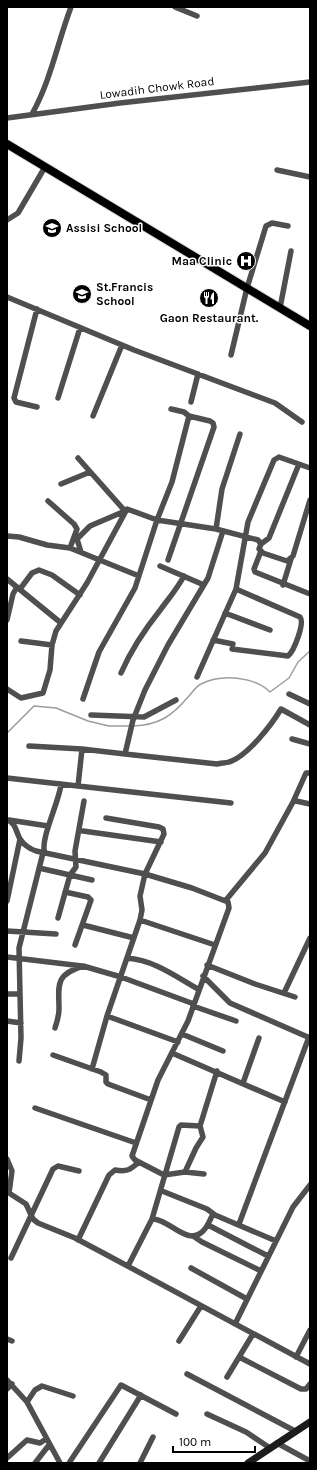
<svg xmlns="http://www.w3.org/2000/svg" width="317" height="1470" font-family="Karla,sans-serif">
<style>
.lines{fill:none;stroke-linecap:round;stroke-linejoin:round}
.stream{stroke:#9d9d9d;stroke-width:1.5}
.primary-casing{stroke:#dbdbdb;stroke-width:10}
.minor{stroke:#4f4f4f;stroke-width:5.5}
.secondary{stroke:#1c1c1c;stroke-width:7}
.primary{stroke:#000;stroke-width:8}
.labels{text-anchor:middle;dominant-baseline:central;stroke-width:3;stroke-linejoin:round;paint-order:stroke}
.street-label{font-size:12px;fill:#000;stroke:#fff}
.poi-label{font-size:12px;font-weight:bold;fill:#000;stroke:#fff;text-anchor:start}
</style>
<rect width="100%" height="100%" fill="#fff"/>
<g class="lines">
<path class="stream" d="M 133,726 C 159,725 172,716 188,697 C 192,693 196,686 201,684 C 221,674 254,676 270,692 L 289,678 L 298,662 L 310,651
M 7,733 L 34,706 L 56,708 L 88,721 L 109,726 L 130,726"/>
<g class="primary-casing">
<path id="primary" d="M 7,144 L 310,326"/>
</g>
<path class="minor" d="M 175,7 L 197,16
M 32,114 C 51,80 57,44 71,7
M 7,118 L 120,103 L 310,82
M 277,170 L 310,177
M 7,220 L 18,213 L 45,167
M 7,297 L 134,350 L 275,403 L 302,422
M 280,308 L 291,251
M 231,355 L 247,288 L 266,226 L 272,223 L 288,226
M 58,398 L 80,328
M 191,402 L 198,374
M 37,407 L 16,402 L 14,398 L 37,309
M 93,416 L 122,345
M 240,434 L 222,489 L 216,529 L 258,540 L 261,544 L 259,549 L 263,553 L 287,561 L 293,556 L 310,500
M 78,458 L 125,511 L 90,526 L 77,539 L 81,552
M 61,484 L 90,472
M 48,501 L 74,524 L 77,529 L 70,548
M 223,531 L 208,578 L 168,645 L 145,690 L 133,720 L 125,754 L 217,764 C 221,763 226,763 229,762 C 247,757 272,724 281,709 L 310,725
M 7,536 L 19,537 L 47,545 L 70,548 L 139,576
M 261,544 L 269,538 L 299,464
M 261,551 L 254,569 L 255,572 L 310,594
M 168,560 L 214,427 L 213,423 L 210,421 L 189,416
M 160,566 L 204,585
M 7,579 L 61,623
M 283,585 L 291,559
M 20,589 L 32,573 L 39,570 L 52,575 L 80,595
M 225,613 L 270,630
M 7,620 L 13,594 L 17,587
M 213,640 L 233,644
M 21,641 L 52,645
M 232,649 L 288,656 C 294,651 305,623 300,617 L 236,589
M 121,673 C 131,650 145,629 161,609 C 169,598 177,589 184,576
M 197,677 L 236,589 L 248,522 L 274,460 L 279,457 L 310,468
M 7,689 L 21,698 L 43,693 L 50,670 L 52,645 L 56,631 L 87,583 L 127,509 L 157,520 L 216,529
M 289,694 L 310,704
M 83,699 L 99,652 L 135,588 L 157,520 L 172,482 L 189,416 L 184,412 L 171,409
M 91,715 L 144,717 L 176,700
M 292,739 L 310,744
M 29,746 L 82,749 L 125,754
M 82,749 L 78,786 L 231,803
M 7,778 L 78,786
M 293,802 L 306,773 L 310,773
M 7,820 C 16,823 16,832 20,839 C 24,845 30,849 36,851 L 145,874 L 192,888 L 228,902 L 229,908 L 188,1021 L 158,1080 L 132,1156 L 135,1160 L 164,1175 L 185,1172 L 204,1174
M 9,820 L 48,826
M 83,831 L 161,842
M 39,868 L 92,880
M 65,892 L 88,897 L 91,900 L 75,945
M 226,900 L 265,853 L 293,802 L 296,801 L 310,804
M 7,901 L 20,839
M 58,918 L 70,875 L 76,867 L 75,851 L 84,801
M 140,920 L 215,945
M 83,925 L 134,938
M 7,931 L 56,934
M 7,957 L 82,966
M 127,958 C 154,960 175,976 198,989
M 207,965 L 255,984 L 295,997
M 203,976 L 230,1003 L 310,1038
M 284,993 L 310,938
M 7,994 L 20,994
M 193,1006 L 236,1021
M 107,1016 L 178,1042
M 7,1021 L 21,1023
M 55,1028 C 57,1022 59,1016 59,1009 C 59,986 54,975 83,966 L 121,977 L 194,1004
M 182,1034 L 223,1051
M 172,1053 L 285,1102
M 53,1055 L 101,1072 L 106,1075 L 106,1082 L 108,1084 L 151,1100
M 19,1061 L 21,1038 L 19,948 L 43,853 L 45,853 C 39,841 60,800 61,784
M 92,1069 L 107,1016 L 140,920 L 142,910 L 140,896 L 145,874 L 164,834 L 163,829 L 159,827 L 106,818
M 243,1083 L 259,1038
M 35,1108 L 136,1143
M 7,1159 L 12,1171 L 9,1193 L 26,1204 L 33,1219 L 38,1223 L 75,1238 L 107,1255 L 310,1364
M 185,1172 L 196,1148 L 203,1137 L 200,1126
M 162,1191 L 207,1209 L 215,1215
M 152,1219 L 179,1127 L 181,1125 L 200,1126 L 217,1071
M 239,1224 L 309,1037
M 208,1225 L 268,1256
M 193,1236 L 202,1242 L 261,1271
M 78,1240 L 109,1175 L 115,1170 C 127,1172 130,1170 139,1162
M 11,1258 L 53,1169 L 58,1166 L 79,1171
M 128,1266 L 152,1219 C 168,1218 187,1246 202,1232 C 207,1228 209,1222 212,1216 L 215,1215 L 276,1241
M 191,1268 L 247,1299
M 235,1324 L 293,1207 L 310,1185
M 7,1339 L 12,1341
M 179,1341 L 201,1306
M 239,1357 L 301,1389 L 306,1389 L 310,1384
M 296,1357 L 310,1330
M 187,1374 L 295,1431
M 227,1377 L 253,1334
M 7,1380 L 27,1402 L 60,1463
M 7,1389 L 12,1384
M 27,1402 L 35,1390 L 42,1386 L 73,1396
M 207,1414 L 246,1432 L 270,1448
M 277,1443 L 310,1461
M 7,1458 L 27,1440 L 40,1443 L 46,1439
M 35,1463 L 49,1445
M 69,1463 L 121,1385 L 176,1414
M 99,1463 L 141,1395
M 140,1463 L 153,1437"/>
<path class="secondary" d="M 248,1463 L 310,1422"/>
<use href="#primary" class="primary"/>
</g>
<defs>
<g id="school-disc" transform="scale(1)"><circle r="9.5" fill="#000" stroke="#fff"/><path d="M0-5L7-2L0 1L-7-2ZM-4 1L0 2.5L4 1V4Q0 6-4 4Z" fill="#fff"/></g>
<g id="hospital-disc" transform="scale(1)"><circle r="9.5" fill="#000" stroke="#fff"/><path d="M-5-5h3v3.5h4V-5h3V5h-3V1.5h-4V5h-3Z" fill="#fff"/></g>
<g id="restaurant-disc" transform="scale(1)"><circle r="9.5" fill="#000" stroke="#fff"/><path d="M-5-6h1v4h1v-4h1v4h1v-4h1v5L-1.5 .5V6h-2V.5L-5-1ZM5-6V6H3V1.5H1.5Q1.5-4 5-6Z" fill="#fff"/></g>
</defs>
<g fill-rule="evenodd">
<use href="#school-disc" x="52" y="228"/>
<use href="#hospital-disc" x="246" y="261"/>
<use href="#school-disc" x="82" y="294"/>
<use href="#restaurant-disc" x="209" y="298"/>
</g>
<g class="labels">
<g class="street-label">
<text transform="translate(157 88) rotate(-7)">Lowadih Chowk Road</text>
</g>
<g class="poi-label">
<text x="66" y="228">Assisi School</text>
<text x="232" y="261" text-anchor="end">Maa Clinic</text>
<text x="96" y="287">St.Francis<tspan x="96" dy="14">School</tspan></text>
<text x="209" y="318" text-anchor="middle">Gaon Restaurant.</text>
</g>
</g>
<rect width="317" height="1470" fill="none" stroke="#000000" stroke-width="16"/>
<path d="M173 1446v6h82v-6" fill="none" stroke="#000000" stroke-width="2"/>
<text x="179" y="1446" font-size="12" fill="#000000" stroke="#ffffff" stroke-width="3" paint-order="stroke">100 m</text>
</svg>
